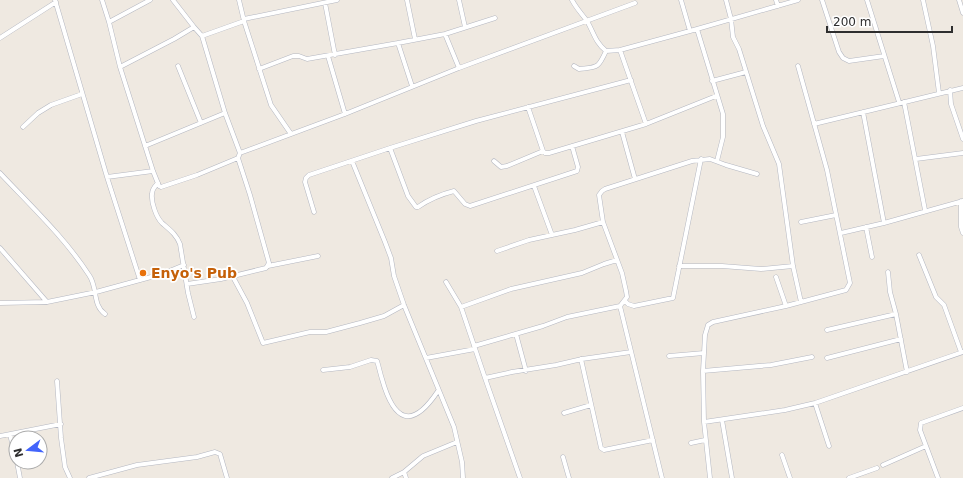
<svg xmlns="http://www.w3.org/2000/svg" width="963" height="478" font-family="'DejaVu Sans',sans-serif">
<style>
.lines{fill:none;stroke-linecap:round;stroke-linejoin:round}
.minor-casing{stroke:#b4b7c1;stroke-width:5}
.minor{stroke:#fff;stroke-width:4}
.food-dot{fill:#e8710a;stroke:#fff;stroke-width:1.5}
.labels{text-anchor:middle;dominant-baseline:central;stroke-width:3.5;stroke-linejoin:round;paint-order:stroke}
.food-label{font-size:14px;font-weight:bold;fill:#c56008;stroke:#fff;text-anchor:start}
</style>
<rect width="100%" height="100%" fill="#efe9e1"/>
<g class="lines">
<g class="minor-casing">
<path id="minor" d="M 55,0 L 107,177 L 140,280
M 102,0 L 109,22 L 120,67 L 153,171 L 159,186 L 161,187 L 197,175 L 238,158 L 240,153 L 345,114 L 459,68 L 635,3
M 173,0 L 194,27 L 202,36 L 225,113 L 240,153
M 239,0 L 244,21 L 271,105 L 291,134
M 407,0 L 415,39
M 459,0 L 465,27
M 572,0 C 576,8 582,14 587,21 C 594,33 595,42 606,51 L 620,50 L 690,31 L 798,0
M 681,0 L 690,31
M 726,0 L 731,19 L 733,37 L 739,49 L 763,126 L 779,164 L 793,266 L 801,302
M 776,0 L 778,6
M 822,0 L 839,52 L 843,58 L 849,61 L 884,56
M 867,0 L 899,102
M 923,0 L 933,46 L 939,93
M 959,0 L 963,13
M 325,3 L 335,55
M 244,19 L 337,0
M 109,22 L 150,0
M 697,29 L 723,114 L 723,137 L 717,161
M 445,34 L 459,68
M 202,36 L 244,21
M 0,38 L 56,2
M 398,43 L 412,86
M 620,50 L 646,124
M 328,56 L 345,114
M 178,66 L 201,123
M 574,66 L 579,69 C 597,67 598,69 606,51
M 120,67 L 174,39 L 194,27
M 259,69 L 293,56 L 299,56 L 307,59 L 398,43 L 445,34 L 495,18
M 712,81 L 746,72
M 950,90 L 951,104 L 963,139
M 904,102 L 925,210
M 528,107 L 543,151 L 545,153 L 549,153 L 646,124 L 716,96
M 863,112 L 884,223
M 814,124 L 963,88
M 23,127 L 38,113 L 51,105 L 82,94
M 622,132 L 635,179
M 145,146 L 225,113
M 390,148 L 408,196 L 416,207 L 418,207 C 428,200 442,194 454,191 L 465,204 L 470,206 L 577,171 L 578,167 L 572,146
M 916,159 L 963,153
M 352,161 L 385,242 L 391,258 L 394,276 L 404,305 L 454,427 L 462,462 L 463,478
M 494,161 L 501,167 L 507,166 L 543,151
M 0,173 C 31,206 65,238 89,275 C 98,287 92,305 105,314
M 107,177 L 153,171
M 158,183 C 155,186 152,189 152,194 C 151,202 156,217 162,223 C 170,230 176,234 180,244 L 188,293 L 194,317
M 534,186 L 552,235
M 961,201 L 961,227 L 963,233
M 314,212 L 305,182 L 306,178 L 309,175 L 390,148 L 476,121 L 631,80
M 801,222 L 836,215
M 866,227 L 872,257
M 841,233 L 884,223 L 963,201
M 0,248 L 47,302
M 497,251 L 529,240 L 575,230 L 603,222
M 919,255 L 936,297 L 944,305 L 961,352
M 268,266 L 318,256
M 679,266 L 722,266 L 761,269 L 793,266
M 888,272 L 890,292 L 896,314 L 907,372
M 233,277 L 247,303 L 263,343 L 310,332 L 326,332 L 360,323 L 384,316 L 404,305
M 776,277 L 786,306
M 446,282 L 461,307 L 485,378 L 520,478
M 187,284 L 221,279 L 266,268 L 269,263 L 250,195 L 238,158
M 625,301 L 628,304 L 634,306 L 673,298 L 701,159
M 0,303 L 47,302 L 96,292 L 162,274 L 184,265
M 620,306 L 662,478
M 461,307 L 511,289 L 582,273 L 604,264 L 617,260
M 827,330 L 896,314
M 516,334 L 526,371
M 474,346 L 543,326 L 567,317 L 620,306 L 627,297 L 626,291 L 622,273 L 603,222 L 599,195 L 602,191 L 605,189 L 692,161 L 710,159 L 726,165 L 757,174
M 669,356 L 704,353
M 426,358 L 475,349
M 827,358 L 901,339
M 581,359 L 601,448 L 604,450 L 653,440
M 323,370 L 350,367 L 371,360 L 377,361 C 379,367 380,373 382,379 C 394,422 412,430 438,391
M 703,371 L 771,365 L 812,357
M 485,378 L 512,372 L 556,365 L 582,359 L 631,352
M 57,381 L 61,438 L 65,467 L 70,478
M 815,403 L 829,446
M 564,413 L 591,405
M 722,420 L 732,478
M 704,422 L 785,410 L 815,403 L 963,352
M 10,435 L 16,457
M 0,436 L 61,424
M 691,443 L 705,440
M 782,455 L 790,478
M 563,457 L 569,478
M 17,462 L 20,478
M 883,465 L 926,446
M 404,472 L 406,478
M 89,478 L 137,465 L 197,457 L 215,452 L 220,454 L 227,478
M 392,478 L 404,472 L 423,456 L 457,442
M 710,478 L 704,422 L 703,371 L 705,335 L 708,325 L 713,322 L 786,306 L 846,290 L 850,283 L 827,170 L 798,66
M 849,478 L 877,468
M 938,478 L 920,430 L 921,423 L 963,408"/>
</g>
<use href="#minor" class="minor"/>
</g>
<circle class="food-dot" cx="143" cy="273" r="4"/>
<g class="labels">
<g class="food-label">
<text x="151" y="273">Enyo's Pub</text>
</g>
</g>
<g transform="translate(28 450) rotate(254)"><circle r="19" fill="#ffffff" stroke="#ababab"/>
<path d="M0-3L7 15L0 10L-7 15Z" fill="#4264fb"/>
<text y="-6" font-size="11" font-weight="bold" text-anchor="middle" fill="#2e2e2e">N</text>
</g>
<path d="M827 26v6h125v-6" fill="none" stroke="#2e2e2e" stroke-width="2"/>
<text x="833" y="26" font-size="12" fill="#2e2e2e" stroke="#ffffff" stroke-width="3" paint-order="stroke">200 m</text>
</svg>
